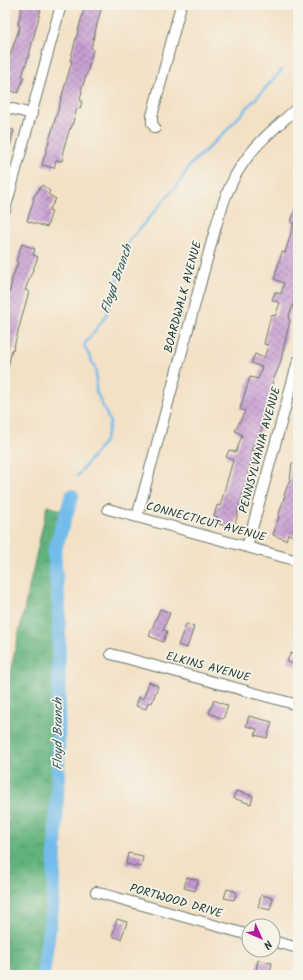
<svg xmlns="http://www.w3.org/2000/svg" width="303" height="980" font-family="Kalam,sans-serif">
<style>
.forest{fill:url(#forest-crowns);stroke:#407859}
.lines{fill:none;stroke-linecap:round;stroke-linejoin:round}
.stream{stroke:#72bceb;stroke-width:2.5}
.river{stroke:#72bceb;stroke-width:14}
.building{fill:url(#building-cross-hatch)}
.minor-casing{stroke:#697667;stroke-width:12}
.minor{stroke:#fff;stroke-width:10}
.labels{text-anchor:middle;dominant-baseline:central;stroke-width:3.5;stroke-linejoin:round;paint-order:stroke}
.street-label{font-size:12px;fill:#1f3d34;stroke:#f7f3e8}
.water-label{font-size:13px;font-style:italic;fill:#345d62;stroke:#f7f3e8}
</style>
<defs>
<pattern id="forest-crowns" width="20" height="18" patternUnits="userSpaceOnUse"><rect width="20" height="18" fill="#62b27e"/><path d="M2 6a3 3 0 1 1 6 0M12 15a3 3 0 1 1 6 0" fill="none" stroke="#509268"/></pattern>
<pattern id="building-cross-hatch" width="8" height="8" patternUnits="userSpaceOnUse"><rect width="8" height="8" fill="#c69bd2"/><path d="M0 0l8 8M0 8l8-8" fill="none" stroke="#a080ab"/></pattern>
</defs>
<rect width="100%" height="100%" fill="#f7f3e8"/>
<filter id="ink" filterUnits="userSpaceOnUse"><feTurbulence type="fractalNoise" baseFrequency=".025" numOctaves="2"/><feDisplacementMap in="SourceGraphic" scale="8" xChannelSelector="R" yChannelSelector="G"/><feConvolveMatrix kernelMatrix="1 2 1 2 8 2 1 2 1" color-interpolation-filters="sRGB"/></filter>
<filter id="wash" filterUnits="userSpaceOnUse"><feTurbulence type="fractalNoise" baseFrequency=".012" numOctaves="4" result="noise"/><feDisplacementMap in="SourceGraphic" scale="16" xChannelSelector="R" yChannelSelector="G"/><feGaussianBlur stdDeviation="0.9" result="paint"/><feColorMatrix in="noise" values="0 0 0 0 0 0 0 0 0 0 0 0 0 0 0 0 0 1.4 0 .05"/><feComposite in="paint" operator="in"/></filter>
<g filter="url(#wash)">
<rect width="100%" height="100%" fill="#f3e1c6"/>
<path class="forest" d="M 47,506 L 68,512 L 58,560 L 59,588 L 62,615 L 55,769 L 57,796 L 54,845 L 55,903 L 45,975 L 5,975 L 5,834 L 9,819 L 5,815 L 5,696 Z"/>
<g class="lines">
<path class="stream" d="M 77,476 L 105,441 L 110,422 L 96,391 L 96,370 L 84,345 L 106,316 L 129,241 L 179,183 L 190,165 L 224,133 L 282,70"/>
<path class="river" d="M 43,975 L 53,900 L 58,777 L 59,610 L 54,552 L 72,496"/>
</g>
<g id="blocks">
<path class="building" d="M 22,5 L 42,5 L 29,55 L 22,76 L 24,77 L 18,93 L 5,89 L 5,86 L 12,68 L 6,67 L 20,26 L 18,25 Z
M 85,5 L 102,5 L 91,48 L 93,49 L 88,70 L 81,91 L 82,91 L 80,100 L 82,101 L 80,109 L 77,108 L 71,129 L 70,128 L 62,154 L 64,154 L 62,161 L 56,160 L 54,168 L 42,165 L 72,61 L 70,61 Z
M 5,128 L 14,130 L 10,146 L 5,145 Z
M 42,185 L 50,191 L 48,194 L 56,199 L 49,210 L 52,211 L 47,227 L 27,221 L 34,199 L 33,198 Z
M 297,205 L 298,291 L 288,319 L 290,320 L 280,364 L 272,383 L 273,384 L 261,428 L 262,429 L 251,450 L 256,451 L 250,466 L 234,528 L 216,523 L 218,517 L 214,516 L 217,505 L 220,506 L 233,460 L 226,457 L 229,450 L 236,452 L 242,435 L 235,431 L 245,411 L 240,409 L 250,377 L 258,379 L 262,367 L 251,363 L 255,354 L 264,358 L 268,345 L 264,344 L 271,315 L 275,316 L 280,303 L 272,300 L 275,292 L 281,294 L 284,283 L 274,279 L 282,252 L 285,253 L 294,223 L 291,222 Z
M 22,244 L 35,249 L 33,255 L 38,257 L 25,290 L 29,291 L 13,350 L 12,349 L 8,368 L 5,368 L 5,309 L 12,282 L 11,282 L 18,262 L 16,261 Z
M 292,463 L 298,464 L 298,496 L 294,507 L 296,508 L 295,513 L 298,514 L 298,526 L 294,536 L 288,534 L 286,540 L 273,535 L 279,517 L 278,517 L 285,495 L 284,495 L 289,481 L 290,481 Z
M 160,609 L 170,613 L 163,630 L 167,631 L 163,642 L 149,636 Z
M 186,624 L 194,627 L 187,648 L 178,645 Z
M 291,653 L 298,657 L 298,661 L 295,666 L 287,661 Z
M 149,682 L 158,686 L 152,703 L 148,702 L 146,709 L 136,706 L 139,697 L 143,699 Z
M 214,700 L 228,706 L 223,719 L 209,713 Z
M 249,716 L 272,722 L 267,738 L 255,735 L 257,729 L 246,726 Z
M 236,791 L 253,796 L 251,804 L 233,798 Z
M 128,853 L 143,856 L 141,867 L 126,864 Z
M 187,877 L 198,880 L 195,891 L 184,888 Z
M 227,889 L 237,892 L 234,900 L 224,898 Z
M 261,895 L 273,898 L 270,910 L 258,907 Z
M 117,919 L 127,922 L 121,939 L 112,936 Z
M 258,960 L 272,963 L 270,973 L 256,970 Z"/>
</g>
</g>
<g filter="url(#ink)">
<use href="#blocks" fill-opacity="0" stroke="#697667" stroke-width="1"/>
<g class="lines">
<g class="minor-casing">
<path id="minor" d="M 5,107 L 32,114
M 155,128 L 152,123 L 152,116 L 181,5
M 5,210 L 61,5
M 108,509 L 298,561
M 137,517 L 216,226 C 223,203 230,181 244,162 C 258,141 280,124 298,107
M 247,547 L 298,361
M 111,654 L 298,705
M 96,892 L 249,935
M 273,941 L 298,948"/>
</g>
<use href="#minor" class="minor"/>
</g>
</g>
<g class="labels">
<g class="street-label">
<text transform="translate(183 297) rotate(-75)">BOARDWALK AVENUE</text>
<text transform="translate(260 450) rotate(-75)">PENNSYLVANIA AVENUE</text>
<text transform="translate(206 522) rotate(15)">CONNECTICUT AVENUE</text>
<text transform="translate(208 667) rotate(15)">ELKINS AVENUE</text>
<text transform="translate(176 901) rotate(16)">PORTWOOD DRIVE</text>
</g>
<g class="water-label">
<text transform="translate(117 279) rotate(-71)">Floyd Branch</text>
<text transform="translate(58 734) rotate(-90)">Floyd Branch</text>
</g>
</g>
<rect width="303" height="980" fill="none" stroke="#f7f3e8" stroke-width="20"/>
<g transform="translate(261 938) rotate(135)"><circle r="19" fill="#f7f3e8" stroke="#a1aaa0"/>
<path d="M0-3L7 15L0 10L-7 15Z" fill="#b5179e"/>
<text y="-6" font-size="11" font-weight="bold" text-anchor="middle" fill="#1f3d34">N</text>
</g>
</svg>
